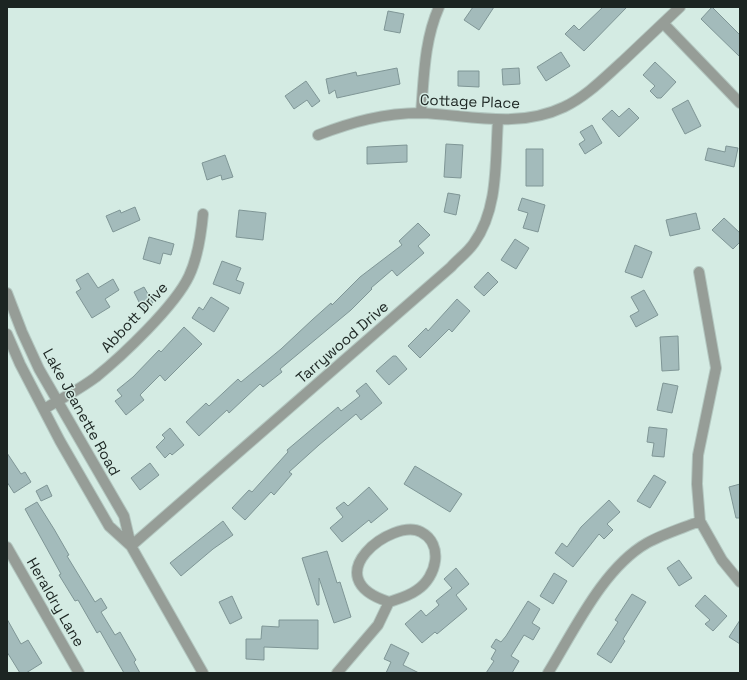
<svg xmlns="http://www.w3.org/2000/svg" width="747" height="680" font-family="'Space Grotesk',sans-serif">
<style>
.building{fill:#a3bbbb;stroke:#7f9696}
.lines{fill:none;stroke-linecap:round;stroke-linejoin:round}
.minor-casing{stroke:#b3c7c0;stroke-width:12}
.minor{stroke:#969d97;stroke-width:10}
.labels{text-anchor:middle;dominant-baseline:central;stroke-width:3;stroke-linejoin:round;paint-order:stroke}
.street-label{font-size:15px;fill:#1c2522;stroke:#d4ebe3}
</style>
<rect width="100%" height="100%" fill="#d4ebe3"/>
<path class="building" d="M 473,7 L 494,7 L 479,30 L 464,20 Z
M 603,7 L 627,7 L 584,51 L 565,34 L 574,25 L 579,30 Z
M 712,7 L 740,35 L 740,57 L 701,19 Z
M 388,11 L 404,14 L 400,33 L 384,30 Z
M 561,52 L 570,66 L 546,81 L 537,67 Z
M 655,62 L 676,82 L 661,98 L 657,98 L 650,91 L 655,86 L 643,75 Z
M 397,68 L 400,84 L 337,98 L 335,90 L 329,94 L 326,79 L 356,72 L 357,76 Z
M 519,68 L 520,84 L 503,85 L 502,69 Z
M 458,71 L 479,71 L 479,87 L 458,86 Z
M 306,81 L 320,101 L 312,107 L 307,100 L 294,109 L 285,96 Z
M 688,100 L 701,126 L 685,134 L 672,109 Z
M 629,108 L 639,118 L 619,137 L 602,119 L 612,110 L 619,117 Z
M 592,125 L 602,143 L 585,154 L 579,144 L 585,140 L 580,132 Z
M 446,144 L 463,145 L 461,178 L 444,177 Z
M 407,145 L 407,162 L 367,164 L 367,147 Z
M 726,146 L 738,148 L 734,167 L 705,160 L 708,148 L 725,152 Z
M 526,149 L 543,149 L 543,186 L 526,186 Z
M 225,155 L 233,177 L 222,180 L 221,175 L 207,180 L 202,163 Z
M 448,193 L 460,195 L 456,215 L 444,212 Z
M 522,198 L 545,205 L 538,232 L 523,228 L 528,213 L 518,210 Z
M 135,207 L 140,220 L 113,232 L 106,216 L 120,210 L 121,213 Z
M 239,210 L 266,213 L 263,240 L 236,237 Z
M 696,213 L 700,229 L 670,236 L 666,220 Z
M 724,218 L 740,233 L 740,242 L 733,249 L 712,230 Z
M 418,223 L 430,235 L 418,246 L 424,253 L 397,276 L 392,270 L 371,288 L 372,289 L 351,310 L 280,369 L 282,372 L 263,387 L 260,384 L 229,413 L 227,410 L 199,436 L 186,422 L 206,403 L 209,406 L 238,379 L 241,382 L 281,349 L 312,320 L 331,303 L 332,305 L 360,277 L 402,245 L 399,241 Z
M 149,237 L 174,244 L 171,255 L 163,253 L 160,264 L 143,259 Z
M 515,239 L 529,248 L 516,269 L 501,260 Z
M 635,245 L 652,252 L 642,278 L 625,272 Z
M 222,261 L 241,268 L 236,280 L 244,283 L 240,294 L 213,284 Z
M 488,272 L 498,282 L 484,296 L 474,287 Z
M 88,273 L 98,288 L 113,279 L 119,290 L 105,299 L 110,307 L 92,318 L 76,292 L 81,289 L 76,280 Z
M 144,287 L 153,303 L 142,308 L 134,292 Z
M 644,290 L 658,315 L 636,327 L 630,316 L 639,311 L 631,297 Z
M 211,297 L 229,308 L 214,332 L 192,318 L 199,307 L 203,310 Z
M 457,299 L 470,311 L 452,332 L 449,329 L 420,358 L 408,346 L 426,328 L 428,331 Z
M 184,327 L 202,344 L 165,381 L 160,375 L 140,395 L 144,400 L 126,415 L 115,401 L 122,396 L 117,390 L 133,377 L 159,350 L 161,352 Z
M 678,336 L 679,370 L 662,371 L 660,337 Z
M 393,356 L 396,356 L 407,369 L 389,385 L 376,371 Z
M 366,383 L 382,403 L 361,420 L 356,414 L 319,445 L 289,472 L 292,474 L 274,495 L 271,492 L 245,520 L 232,508 L 249,490 L 252,492 L 288,452 L 287,450 L 338,407 L 341,411 L 360,396 L 356,391 Z
M 663,383 L 678,386 L 672,413 L 657,410 Z
M 649,427 L 667,429 L 664,457 L 652,456 L 654,443 L 647,442 Z
M 170,428 L 184,445 L 172,455 L 170,453 L 165,458 L 156,447 L 165,438 L 162,435 Z
M 7,453 L 21,474 L 25,472 L 31,482 L 14,493 L 7,482 Z
M 150,463 L 159,475 L 140,490 L 131,478 Z
M 415,466 L 462,494 L 450,512 L 404,484 Z
M 654,475 L 666,482 L 650,508 L 637,501 Z
M 740,484 L 740,518 L 736,518 L 729,487 Z
M 47,485 L 52,496 L 41,501 L 36,491 Z
M 369,487 L 388,509 L 371,523 L 369,520 L 342,542 L 330,528 L 343,517 L 336,508 L 344,502 L 348,506 Z
M 609,500 L 620,512 L 607,524 L 613,530 L 604,539 L 599,534 L 573,567 L 555,553 L 562,543 L 567,547 L 581,527 Z
M 37,502 L 54,529 L 69,555 L 67,556 L 95,602 L 101,598 L 107,608 L 101,612 L 115,635 L 120,632 L 136,660 L 134,662 L 140,673 L 124,673 L 100,631 L 97,633 L 78,600 L 75,601 L 59,575 L 61,574 L 25,509 Z
M 223,521 L 233,535 L 213,549 L 181,576 L 170,563 Z
M 327,551 L 337,583 L 340,582 L 351,617 L 334,623 L 319,578 L 319,605 L 317,605 L 302,558 Z
M 679,560 L 692,578 L 679,586 L 667,568 Z
M 456,568 L 469,584 L 456,595 L 467,609 L 437,634 L 435,632 L 422,643 L 405,624 L 421,610 L 426,616 L 439,605 L 436,601 L 452,588 L 444,579 Z
M 554,573 L 567,581 L 553,604 L 540,596 Z
M 632,594 L 646,602 L 623,639 L 625,641 L 611,663 L 597,654 L 618,622 L 615,620 Z
M 705,595 L 727,616 L 713,631 L 705,624 L 710,620 L 695,606 Z
M 232,596 L 242,618 L 230,624 L 219,602 Z
M 528,601 L 540,609 L 532,623 L 540,628 L 533,640 L 524,635 L 511,656 L 519,661 L 512,673 L 486,673 L 494,661 L 491,659 L 496,650 L 491,647 L 496,639 L 501,642 L 506,636 Z
M 7,619 L 21,644 L 28,640 L 42,663 L 26,673 L 20,673 L 7,652 Z
M 279,620 L 318,620 L 318,649 L 264,647 L 264,660 L 246,659 L 246,639 L 261,639 L 262,626 L 279,627 Z
M 740,620 L 740,644 L 729,637 Z
M 391,644 L 409,653 L 403,665 L 419,673 L 386,673 L 391,662 L 384,659 Z"/>
<g class="lines">
<g class="minor-casing">
<path id="minor" d="M 663,23 L 740,103
M 421,113 C 424,77 424,41 439,7
M 318,135 C 352,122 384,113 421,113 C 469,115 518,129 564,107 C 587,96 604,78 623,61 C 642,43 661,25 680,7
M 699,272 L 716,368 L 698,455 L 697,484 L 700,521 L 722,560 L 740,582
M 7,293 L 22,332 L 39,369 L 124,516 L 131,546 L 203,673
M 7,334 L 20,364 L 60,441 L 109,526 L 131,546
M 44,409 C 61,399 80,389 96,377 C 122,356 175,306 189,276 C 198,257 201,236 203,214
M 131,546 L 451,267 C 458,259 468,252 474,243 C 499,208 495,160 498,120
M 7,547 L 79,673
M 337,673 L 378,625 L 389,602 C 398,599 409,596 417,590 C 437,577 444,544 421,532 C 393,517 313,578 389,602
M 548,673 C 574,631 603,568 647,543 C 663,534 683,528 700,521"/>
</g>
<use href="#minor" class="minor"/>
</g>
<g class="labels">
<g class="street-label">
<text transform="translate(470 101) rotate(2)">Cottage Place</text>
<text transform="translate(134 317) rotate(-47)">Abbott Drive</text>
<text transform="translate(342 342) rotate(-41)">Tarrywood Drive</text>
<text transform="translate(82 412) rotate(61)">Lake Jeanette Road</text>
<text transform="translate(56 602) rotate(60)">Heraldry Lane</text>
</g>
</g>
<rect width="747" height="680" fill="none" stroke="#1c2522" stroke-width="16"/>
</svg>
